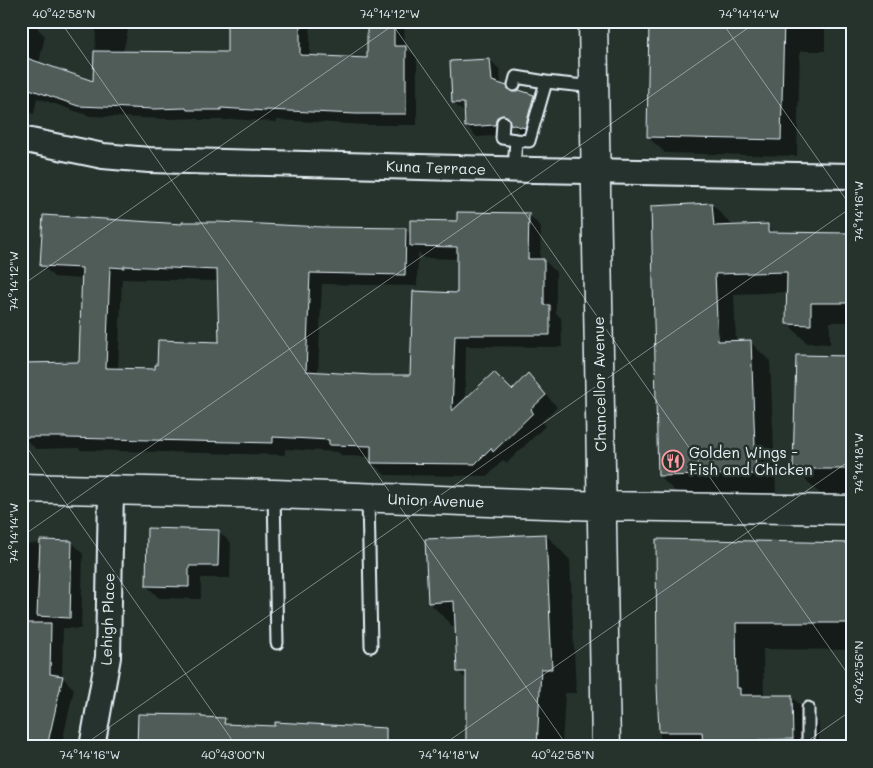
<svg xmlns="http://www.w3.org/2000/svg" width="873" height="768" font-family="Mali,sans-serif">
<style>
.shadow{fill:#0007;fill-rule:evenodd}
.building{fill:#505c59;stroke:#e8f1f8;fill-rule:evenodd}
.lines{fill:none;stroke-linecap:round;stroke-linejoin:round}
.lane-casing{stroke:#e8f1f8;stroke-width:15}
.street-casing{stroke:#e8f1f8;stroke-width:28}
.secondary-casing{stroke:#e8f1f8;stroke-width:31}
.lane{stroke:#26332d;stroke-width:11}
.street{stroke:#26332d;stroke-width:24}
.secondary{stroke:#26332d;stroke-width:28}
.ticks{fill:none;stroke:#e8f1f8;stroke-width:1;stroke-opacity:0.45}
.labels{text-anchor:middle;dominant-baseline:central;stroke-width:5;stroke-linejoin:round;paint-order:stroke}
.street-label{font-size:15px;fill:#e8f1f8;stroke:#26332d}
.poi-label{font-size:15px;fill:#e8f1f8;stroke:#26332d;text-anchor:start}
.neatline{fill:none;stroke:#e8f1f8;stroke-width:2}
.ticks-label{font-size:12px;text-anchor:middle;fill:#e8f1f8}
</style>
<rect width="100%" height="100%" fill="#26332d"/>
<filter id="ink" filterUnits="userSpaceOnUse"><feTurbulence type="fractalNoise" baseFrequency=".02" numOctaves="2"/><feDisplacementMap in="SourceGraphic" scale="10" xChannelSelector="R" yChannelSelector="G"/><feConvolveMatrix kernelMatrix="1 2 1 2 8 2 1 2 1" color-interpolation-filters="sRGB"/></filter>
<g filter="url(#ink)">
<path class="shadow" d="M 21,21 L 39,21 L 38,29 L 45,36 L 39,63 L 94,83 L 96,31 L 88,23 L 89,21 L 130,21 L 123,52 L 228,54 L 228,21 L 310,21 L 310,57 L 369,59 L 368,21 L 404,21 L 405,47 L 417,58 L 417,125 L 368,125 L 277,120 L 277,122 L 231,119 L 231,120 L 199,120 L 197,118 L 167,119 L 90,116 L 37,98 L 34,114 L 21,111 Z
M 650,21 L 821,21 L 825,25 L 825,51 L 800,51 L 797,156 L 665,153 L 648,137 Z
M 490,60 L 500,70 L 501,86 L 512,93 L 519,91 L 534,96 L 544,106 L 535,138 L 522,134 L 513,125 L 507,128 L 505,135 L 477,137 L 466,126 L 465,113 L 453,103 Z
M 847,77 L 852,77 L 852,115 L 848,111 Z
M 712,204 L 731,224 L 732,227 L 767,225 L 775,234 L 834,234 L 834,232 L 852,232 L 852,322 L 830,322 L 830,344 L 807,343 L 788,324 L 788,292 L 734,294 L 736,342 L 750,342 L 770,361 L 776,493 L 679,495 L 659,476 Z
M 529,215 L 541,227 L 540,260 L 544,260 L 556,272 L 556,313 L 561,318 L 562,347 L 466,346 L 465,401 L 512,392 L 528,375 L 557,407 L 542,421 L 545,426 L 507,463 L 503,460 L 488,476 L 385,475 L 372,463 L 372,457 L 342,456 L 338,452 L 285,449 L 285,455 L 80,450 L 79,448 L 36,449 L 23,437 L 80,364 L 83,279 L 54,277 L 42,265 L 183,225 L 405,229 L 411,235 L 458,222 ZM 418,252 L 424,258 L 458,259 L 459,295 L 411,376 L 372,376 L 318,373 L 322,284 L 417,286 ZM 122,279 L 218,281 L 220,343 L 156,370 L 118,369 Z
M 852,357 L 852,497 L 823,497 L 794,468 Z
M 218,531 L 231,543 L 230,578 L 201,578 L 201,599 L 159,598 L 147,586 Z
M 546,535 L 570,560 L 576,693 L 565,693 L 562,747 L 466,747 L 466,742 L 468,742 L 467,680 L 459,672 L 456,627 L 453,627 L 429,602 Z
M 657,540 L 852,544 L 852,650 L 763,649 L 764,696 L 791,696 L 819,723 L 819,745 L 852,745 L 852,747 L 660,747 Z
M 72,542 L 83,554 L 81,629 L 63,628 L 62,677 L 74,689 L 61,747 L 21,747 L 27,670 L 28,606 L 21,606 L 21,544 Z"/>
<path class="building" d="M 227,21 L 300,21 L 300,55 L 367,58 L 367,21 L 394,21 L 394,46 L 406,46 L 406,114 L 356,114 L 266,110 L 266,111 L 221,108 L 221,110 L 187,110 L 186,108 L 155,109 L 78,106 L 21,86 L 21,56 L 93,81 L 94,51 L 227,52 Z
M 649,21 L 784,21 L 781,140 L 647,137 Z
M 490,59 L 492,81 L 507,86 L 512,92 L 519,90 L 534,95 L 525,128 L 510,124 L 509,118 L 503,115 L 497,117 L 495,125 L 465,127 L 464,103 L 452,103 L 450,61 Z
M 712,203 L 714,226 L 768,224 L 768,232 L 852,233 L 852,303 L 811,303 L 811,325 L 786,324 L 787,272 L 715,274 L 718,341 L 751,340 L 756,474 L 658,476 L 651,206 Z
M 457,212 L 529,213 L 528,259 L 544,259 L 544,305 L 550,305 L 550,335 L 455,335 L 452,411 L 494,372 L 512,390 L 528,373 L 546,395 L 531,409 L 533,413 L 493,452 L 491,448 L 475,464 L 371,463 L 371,446 L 329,445 L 329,440 L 273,437 L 273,443 L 67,438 L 67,437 L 22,437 L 21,363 L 79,362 L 82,268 L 40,266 L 43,215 L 182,224 L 182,222 L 219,222 L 322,227 L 406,228 L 405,275 L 310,273 L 306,371 L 372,375 L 410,375 L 413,291 L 457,293 L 457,247 L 410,246 L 410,220 L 457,221 ZM 124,266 L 217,270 L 219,342 L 158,340 L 157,365 L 155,365 L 155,369 L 106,368 L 110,267 L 124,268 Z
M 796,355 L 852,356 L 852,469 L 793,469 Z
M 147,528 L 219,530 L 218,566 L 189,566 L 189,587 L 146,586 Z
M 546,534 L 552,669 L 541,669 L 537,747 L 466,747 L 466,672 L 457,672 L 454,601 L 428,603 L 425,539 Z
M 656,539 L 852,543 L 852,623 L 736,623 L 737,688 L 740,688 L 740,695 L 792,695 L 793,739 L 758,740 L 758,747 L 703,747 L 702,732 L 659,732 L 657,685 Z
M 40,540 L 72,541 L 70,618 L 37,616 Z
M 26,623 L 51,623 L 50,674 L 63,676 L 47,747 L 21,747 L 21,668 L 26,669 Z
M 138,714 L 201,715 L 201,717 L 225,718 L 224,724 L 275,726 L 275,722 L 386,728 L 386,747 L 137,747 Z"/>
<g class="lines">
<g class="lane-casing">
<path id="lane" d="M 514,85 L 516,77 L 546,82
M 503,122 L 502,138 L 516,140
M 514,169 L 516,140 L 529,141 L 546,82 L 594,87
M 274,494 L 277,643
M 368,498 L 371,646
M 808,747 L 808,708"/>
</g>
<g class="street-casing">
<path id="street" d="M 21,139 L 103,156 L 149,160 L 534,170 L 852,176
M 92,747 L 108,657 L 111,490"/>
</g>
<g class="secondary-casing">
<path id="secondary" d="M 593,21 L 606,747
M 21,488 L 274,494 L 601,506 L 852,510"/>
</g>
<use href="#lane" class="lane"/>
<use href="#street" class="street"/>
<use href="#secondary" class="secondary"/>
</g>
</g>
<path class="ticks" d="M 60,21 L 568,747M 390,21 L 852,680M 721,21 L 852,208M 21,34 L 39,21M 21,286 L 399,21M 21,439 L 237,747M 21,537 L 758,21M 81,747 L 852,207M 440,747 L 852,459M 799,747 L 852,710"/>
<defs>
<g id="restaurant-ring" transform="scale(1.125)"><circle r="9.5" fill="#26332d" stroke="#ff9aa2" stroke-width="1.5"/><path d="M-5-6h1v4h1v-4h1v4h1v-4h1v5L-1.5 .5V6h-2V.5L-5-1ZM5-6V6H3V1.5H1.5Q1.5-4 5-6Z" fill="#ff9aa2"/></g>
</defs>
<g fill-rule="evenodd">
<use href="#restaurant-ring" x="673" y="461"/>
</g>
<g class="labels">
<g class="street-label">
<text transform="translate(436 167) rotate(2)">Kuna Terrace</text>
<text transform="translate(599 384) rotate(-91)">Chancellor Avenue</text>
<text transform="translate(436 500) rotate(2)">Union Avenue</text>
<text transform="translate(107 619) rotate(-88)">Lehigh Place</text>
</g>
<g class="poi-label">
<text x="689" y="452">Golden Wings -<tspan x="689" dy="17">Fish and Chicken</tspan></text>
</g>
</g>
<rect width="873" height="768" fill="none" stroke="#26332d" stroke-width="55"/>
<rect x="28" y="28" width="818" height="712" class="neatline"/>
<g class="ticks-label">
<text x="64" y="18">40°42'58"N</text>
<text x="390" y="18">74°14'12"W</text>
<text x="749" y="18">74°14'14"W</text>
<text transform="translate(859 211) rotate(-90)" y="4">74°14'16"W</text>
<text transform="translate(14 281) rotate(-90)" y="4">74°14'12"W</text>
<text transform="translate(859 463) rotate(-90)" y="4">74°14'18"W</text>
<text transform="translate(14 533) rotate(-90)" y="4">74°14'14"W</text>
<text transform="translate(859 672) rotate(-90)" y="4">40°42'56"N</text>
<text x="90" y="759">74°14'16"W</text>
<text x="233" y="759">40°43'00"N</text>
<text x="449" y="759">74°14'18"W</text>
<text x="563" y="759">40°42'58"N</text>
</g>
</svg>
